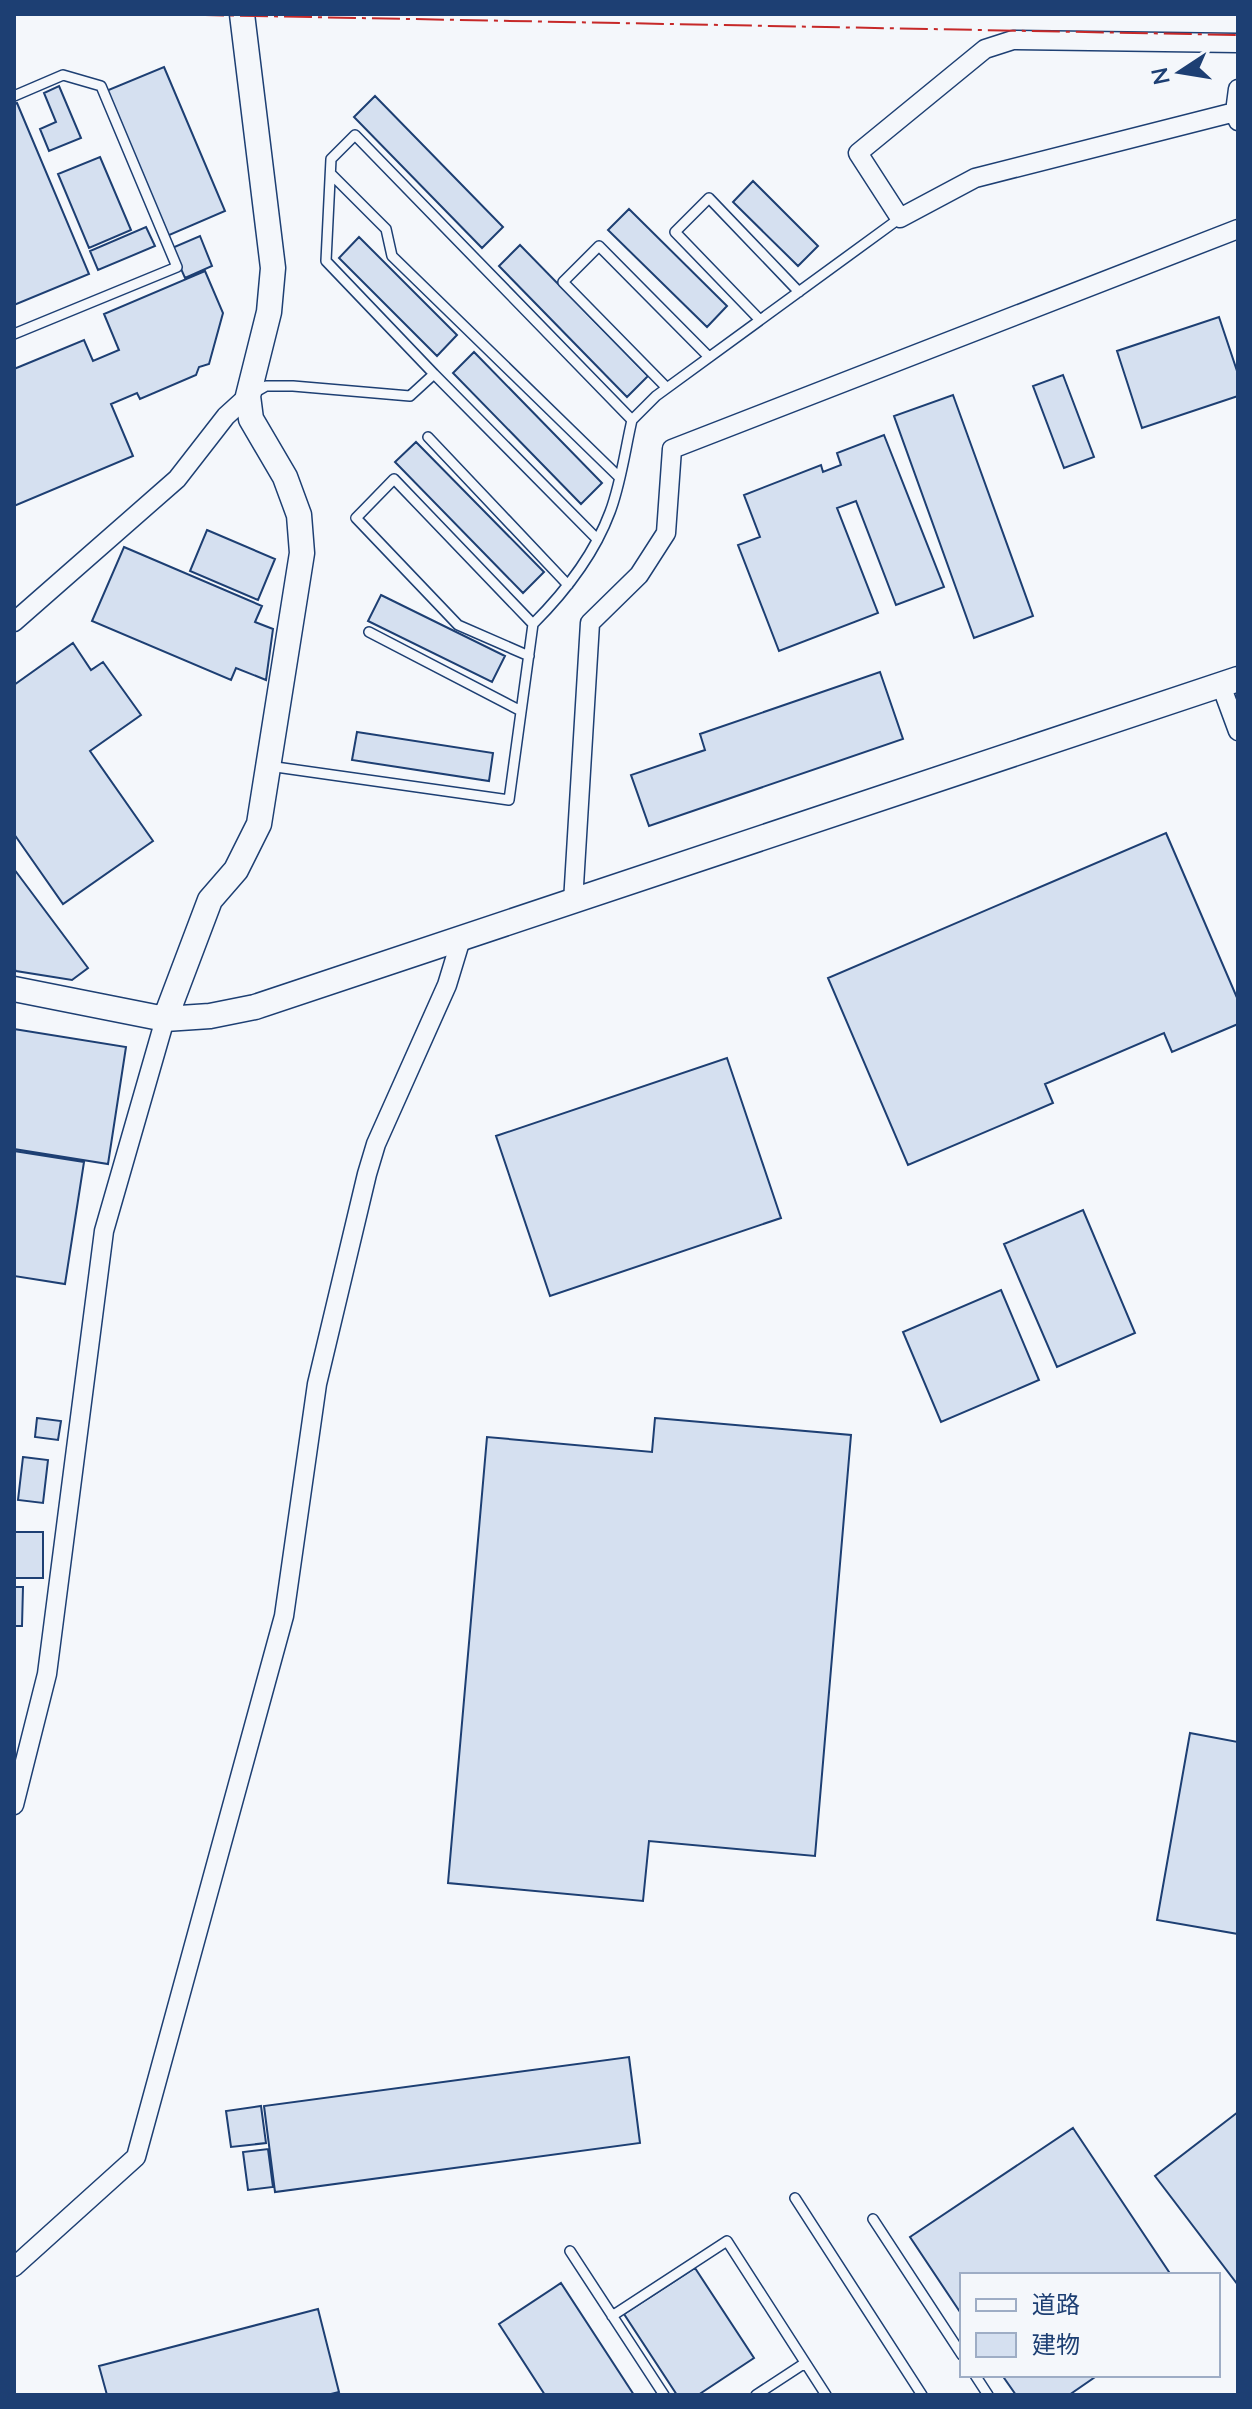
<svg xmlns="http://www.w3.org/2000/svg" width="1252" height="2409" font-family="Lato,'Noto Sans JP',sans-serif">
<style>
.building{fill:#d5e0f0;stroke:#1d3f73;stroke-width:2}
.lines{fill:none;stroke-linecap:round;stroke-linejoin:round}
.service-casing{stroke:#1d3f73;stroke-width:12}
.minor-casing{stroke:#1d3f73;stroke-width:21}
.tertiary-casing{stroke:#1d3f73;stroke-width:27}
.service{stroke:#f4f7fb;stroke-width:9}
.minor{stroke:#f4f7fb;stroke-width:18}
.tertiary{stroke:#f4f7fb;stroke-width:24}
.power{stroke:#c62828;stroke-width:2;stroke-dasharray:28 6 4 6;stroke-linecap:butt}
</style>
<rect width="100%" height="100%" fill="#f4f7fb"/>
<path class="building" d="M 164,67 L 225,211 L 167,236 L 106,91 Z
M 59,86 L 81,138 L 49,151 L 40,129 L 56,122 L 44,93 Z
M 375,96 L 503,227 L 482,248 L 354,117 Z
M 17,103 L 89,274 L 14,305 L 14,104 Z
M 100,157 L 131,230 L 89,248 L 58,174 Z
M 753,181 L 818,246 L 798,266 L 733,202 Z
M 629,209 L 727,306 L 707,327 L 608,230 Z
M 146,227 L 155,246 L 98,270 L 90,251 Z
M 200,236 L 212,266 L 185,278 L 172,248 Z
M 359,237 L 457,335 L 437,356 L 339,258 Z
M 520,245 L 648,376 L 627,397 L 499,266 Z
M 205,271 L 223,313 L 209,364 L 199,367 L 196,375 L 140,399 L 137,393 L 111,404 L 133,456 L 14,506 L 14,369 L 84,340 L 93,361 L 119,350 L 104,314 Z
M 1219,317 L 1238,374 L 1238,396 L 1142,428 L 1117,351 Z
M 474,352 L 602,483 L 581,504 L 453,373 Z
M 1063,375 L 1094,457 L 1064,468 L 1033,386 Z
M 953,395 L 1033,616 L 974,638 L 894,416 Z
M 884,435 L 944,587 L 896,605 L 856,501 L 837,508 L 878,613 L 779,651 L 738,545 L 760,537 L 744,495 L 821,465 L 823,472 L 841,465 L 837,453 Z
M 416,442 L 544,572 L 523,593 L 395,462 Z
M 207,530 L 275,559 L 258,600 L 190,571 Z
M 124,547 L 262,606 L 255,622 L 273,629 L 266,680 L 236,668 L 231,680 L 92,621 Z
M 381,595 L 505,656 L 492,682 L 368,621 Z
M 73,643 L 91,670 L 103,662 L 141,715 L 90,751 L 153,841 L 63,904 L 14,834 L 14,685 Z
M 880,672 L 903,739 L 649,826 L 631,775 L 705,750 L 700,734 Z
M 357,732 L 493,753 L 489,781 L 352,760 Z
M 1166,833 L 1238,1000 L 1238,1024 L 1172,1052 L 1164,1033 L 1045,1084 L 1053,1103 L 908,1165 L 828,978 Z
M 14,869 L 88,968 L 72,980 L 16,971 L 14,968 Z
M 14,1029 L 126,1047 L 108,1164 L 14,1149 Z
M 727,1058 L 781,1218 L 550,1296 L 496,1136 Z
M 14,1151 L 84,1162 L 65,1284 L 14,1276 Z
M 1083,1210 L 1135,1333 L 1057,1367 L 1004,1244 Z
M 1001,1290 L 1039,1380 L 941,1422 L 903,1332 Z
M 37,1418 L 61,1421 L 58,1440 L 35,1437 Z
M 655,1418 L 851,1435 L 815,1856 L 649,1841 L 643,1901 L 448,1883 L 487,1437 L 652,1452 Z
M 23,1457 L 48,1460 L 43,1503 L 18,1500 Z
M 14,1532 L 43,1532 L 43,1578 L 14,1578 Z
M 14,1587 L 23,1587 L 22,1626 L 14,1626 Z
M 1190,1733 L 1238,1742 L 1238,1934 L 1157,1920 Z
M 629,2057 L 640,2143 L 275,2192 L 264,2106 Z
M 261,2106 L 266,2143 L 231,2147 L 226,2111 Z
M 1238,2112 L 1238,2285 L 1155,2176 Z
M 1073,2128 L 1171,2275 L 962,2275 L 962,2315 L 910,2237 Z
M 268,2149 L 273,2187 L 248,2190 L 243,2152 Z
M 695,2268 L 754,2358 L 698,2395 L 677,2395 L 624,2314 Z
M 561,2283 L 634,2395 L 545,2395 L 499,2324 Z
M 318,2309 L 339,2392 L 327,2395 L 107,2395 L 99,2366 Z
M 1002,2375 L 1098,2375 L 1069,2395 L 1016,2395 Z"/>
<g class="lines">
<g class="service-casing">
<path id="service" d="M 14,96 L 63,75 L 101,86 L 177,267 L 14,334
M 331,174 L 386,229 L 392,256 L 619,477
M 760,320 L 675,232 L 709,198 L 799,292
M 434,374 L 597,539
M 667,388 L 563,282 L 599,246 L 709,357
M 252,394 L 266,386 L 293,386 L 410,396 L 434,374 L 326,261 L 331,159 L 355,135 L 632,420 C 625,450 621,483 610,512 C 594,555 566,591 533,624 L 394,479 L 356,518 L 458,625 L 529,656
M 632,420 L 656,396 L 900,218
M 428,437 L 568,585
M 369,632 L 521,711
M 269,766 L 509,800 L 533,624
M 795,2198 L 922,2395
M 873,2219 L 962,2355
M 570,2251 L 664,2395
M 612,2316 L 727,2241 L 826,2395
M 975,2375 L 988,2395
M 756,2395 L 805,2363"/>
</g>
<g class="minor-casing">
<path id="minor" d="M 1238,89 L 1235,112 L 1238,121
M 1235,112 L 975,178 L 900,218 L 858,153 L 985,49 L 1013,40 L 1238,43
M 14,622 L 177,479 L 226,416 L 248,396
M 1221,685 L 1238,731
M 573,902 L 590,623 L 639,575 L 666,533 L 672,449 L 1238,229
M 14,1805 L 47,1674 L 104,1231 L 165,1019
M 14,2267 L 136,2157 L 284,1616 L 317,1384 L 367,1174 L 376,1144 L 447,985 L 461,939"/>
</g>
<g class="tertiary-casing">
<path id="tertiary" d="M 14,989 L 165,1019 L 210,1016 L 255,1007 L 1238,679
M 165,1019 L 210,900 L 236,870 L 259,824 L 302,553 L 299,515 L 285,477 L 251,419 L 248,396 L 269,312 L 273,268 L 242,14"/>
</g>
<use href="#service" class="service"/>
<use href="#minor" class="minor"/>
<use href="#tertiary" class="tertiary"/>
<path class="power" d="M 152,14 L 1238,35"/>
</g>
<rect width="1252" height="2409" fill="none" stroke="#1d3f73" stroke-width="32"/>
<rect x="960" y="2273" width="260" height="104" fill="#f4f7fb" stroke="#9eadc5" stroke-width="2"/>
<rect x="976" y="2299" width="40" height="12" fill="#f4f7fb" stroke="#9eadc5" stroke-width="2"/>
<text x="1032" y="2313" font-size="24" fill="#1d3f73">道路</text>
<rect x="976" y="2333" width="40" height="24" fill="#d5e0f0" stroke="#9eadc5" stroke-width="2"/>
<text x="1032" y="2353" font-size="24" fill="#1d3f73">建物</text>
<g transform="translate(1180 72) rotate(258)" stroke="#f4f7fb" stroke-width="6" paint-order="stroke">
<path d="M0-6L14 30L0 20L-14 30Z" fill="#1d3f73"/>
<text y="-12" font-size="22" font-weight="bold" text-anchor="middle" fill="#1d3f73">N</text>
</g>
</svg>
